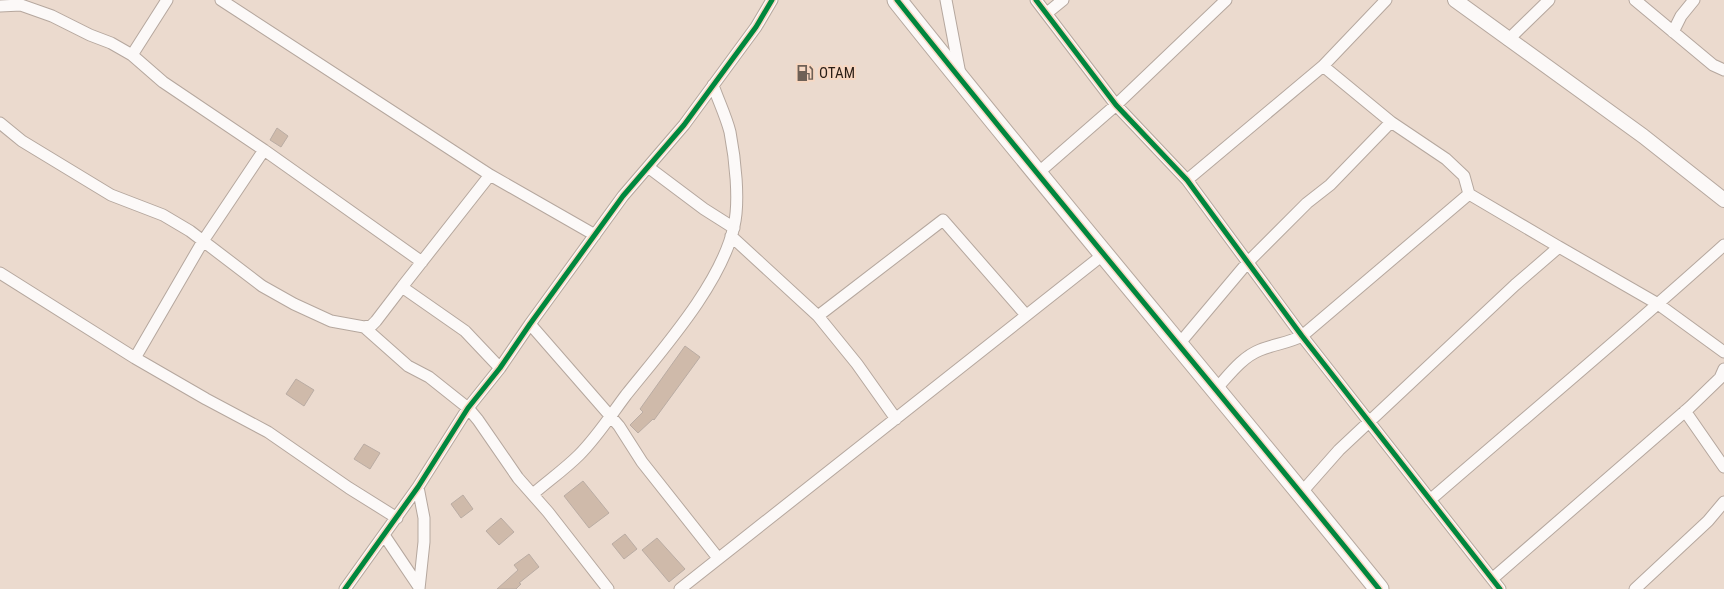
<svg xmlns="http://www.w3.org/2000/svg" width="1724" height="589" font-family="'Roboto Condensed',sans-serif">
<style>
.building{fill:#cfbaaa;stroke:#baaca3}
.lines{fill:none;stroke-linecap:round;stroke-linejoin:round}
.minor-casing{stroke:#b5a79e;stroke-width:13}
.tertiary-casing{stroke:#b5a79e;stroke-width:16}
.primary-casing{stroke:#b5a79e;stroke-width:21}
.minor{stroke:#fcf9f8;stroke-width:11}
.tertiary{stroke:#fcf9f8;stroke-width:14}
.primary{stroke:#fcf9f8;stroke-width:19}
.cycleway-casing{stroke:#f8d7c1;stroke-width:8}
.cycleway{stroke:#00873e;stroke-width:5}
.labels{text-anchor:middle;dominant-baseline:central;stroke-width:4;stroke-linejoin:round;paint-order:stroke}
.poi-label{font-size:15px;fill:#2a1e16;stroke:#f8d7c1;text-anchor:start}
</style>
<rect width="100%" height="100%" fill="#ebdace"/>
<path class="building" d="M 277,128 L 288,136 L 281,147 L 270,140 Z
M 685,346 L 700,357 L 654,420 L 653,419 L 638,433 L 630,425 L 643,412 L 640,409 Z
M 296,379 L 314,390 L 304,406 L 286,394 Z
M 364,444 L 380,453 L 370,469 L 354,459 Z
M 583,481 L 609,513 L 589,528 L 564,496 Z
M 463,495 L 473,509 L 461,518 L 451,504 Z
M 501,518 L 514,532 L 499,545 L 486,531 Z
M 625,534 L 637,549 L 624,559 L 612,544 Z
M 657,538 L 685,569 L 669,582 L 642,550 Z
M 529,554 L 539,567 L 519,583 L 521,584 L 516,589 L 497,589 L 518,570 L 514,565 Z"/>
<g class="lines">
<g class="minor-casing">
<path id="minor" d="M 167,0 L 132,55 L 163,82 L 264,150 L 422,262
M 221,0 L 490,175 L 402,287
M 946,0 L 960,74
M 1036,0 L 1116,105 L 1187,180 L 1302,336 L 1500,589
M 1386,0 L 1323,66 L 1391,122
M 1635,0 L 1713,65 L 1724,70
M 0,6 L 21,5 L 52,16 L 90,35 L 111,43 L 132,55
M 1047,13 L 1063,0
M 1673,32 L 1681,16 L 1694,0
M 1508,40 L 1549,0
M 0,123 L 22,141 L 111,195 L 163,215 L 190,231 L 262,286 L 294,304 L 331,321 L 364,327 L 372,325 L 376,321 L 402,287 L 465,331 L 500,368
M 648,167 L 704,209 L 734,228
M 1038,173 L 1116,105 L 1226,0
M 490,175 L 595,235
M 1187,180 L 1323,66
M 731,236 L 818,316 L 857,364 L 896,419
M 0,273 L 135,358 L 206,399 L 268,432 L 349,488 L 397,518
M 818,316 L 943,220 L 1026,315
M 530,324 L 619,426 L 642,462 L 718,558
M 364,327 L 408,366 L 429,377 L 468,408 L 478,420 L 518,478 L 548,512 L 608,589
M 1179,344 L 1248,262 L 1307,203 L 1330,185 L 1391,122 L 1446,159 L 1464,176 L 1469,194 L 1559,247
M 135,358 L 203,241 L 264,150
M 1216,389 C 1229,375 1242,357 1260,350 C 1275,344 1288,343 1302,336 L 1469,194
M 1685,411 L 1724,467
M 418,487 L 424,518 L 424,542 L 419,589
M 1301,493 L 1339,450 L 1515,285 L 1559,247 L 1658,304 L 1724,352
M 533,494 C 548,481 565,469 579,455 C 597,437 611,415 626,395 C 662,350 722,283 734,226 C 740,201 735,158 730,132 C 726,116 718,100 713,85
M 1430,500 C 1528,415 1628,332 1724,245
M 384,535 L 419,587
M 1492,579 L 1690,407 L 1720,378 L 1724,369
M 345,589 L 418,487 L 468,408 L 500,368 L 530,324 L 623,196 L 684,125 L 756,27 L 772,0
M 680,589 L 1104,254
M 1635,589 L 1708,521 L 1724,502"/>
</g>
<g class="tertiary-casing">
<path id="tertiary" d="M 1455,0 L 1643,136 L 1724,200"/>
</g>
<g class="primary-casing">
<path id="primary" d="M 897,0 C 1055,199 1220,392 1379,589"/>
</g>
<use href="#minor" class="minor"/>
<use href="#tertiary" class="tertiary"/>
<use href="#primary" class="primary"/>
<g class="cycleway-casing">
<path id="cycleway" d="M 897,0 C 1055,199 1220,392 1379,589
M 1036,0 L 1116,105 L 1187,180 L 1302,336 L 1500,589
M 345,589 L 418,487 L 468,408 L 500,368 L 530,324 L 623,196 L 684,125 L 756,27 L 772,0"/>
</g>
<use href="#cycleway" class="cycleway"/>
</g>
<defs>
<g id="fuel-bare" transform="scale(1.35)"><path d="M-5.5-6h7V0h2V4h1.3V-2.5L3-4.5l.8-.8L6-3V5H2.5V1h-1V6h-7ZM-4.2-4.7v3.2H.2V-4.7Z" fill="#6e6056" stroke="#f8d7c1" stroke-width="2.5" paint-order="stroke"/></g>
</defs>
<g fill-rule="evenodd">
<use href="#fuel-bare" x="805" y="73"/>
</g>
<g class="labels">
<g class="poi-label">
<text x="819" y="73">OTAM</text>
</g>
</g>
</svg>
